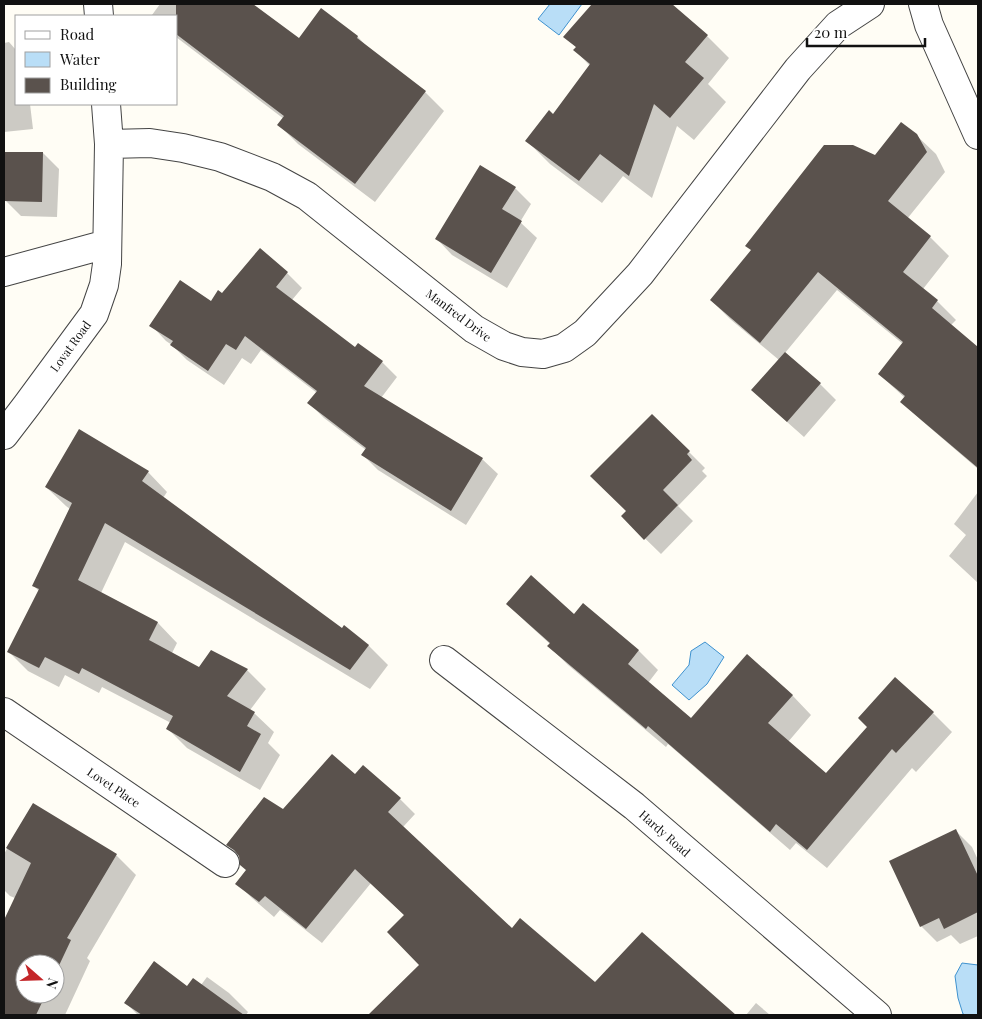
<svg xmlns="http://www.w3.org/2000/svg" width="982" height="1019" font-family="'Playfair Display',serif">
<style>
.water{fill:#b9def7;stroke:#3f92cf}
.shadow{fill:#0003;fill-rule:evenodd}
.building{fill:#5a524d}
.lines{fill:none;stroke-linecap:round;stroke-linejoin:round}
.minor-casing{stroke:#444;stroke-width:30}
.minor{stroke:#fff;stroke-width:28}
.labels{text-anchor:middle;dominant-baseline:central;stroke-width:5;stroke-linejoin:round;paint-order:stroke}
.street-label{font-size:12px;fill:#111;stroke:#fff}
</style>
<rect width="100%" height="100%" fill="#fffdf5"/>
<path class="water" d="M 550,4 L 582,4 L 559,35 L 538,19 Z
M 705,642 L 724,657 L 707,684 L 689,700 L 672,685 L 689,665 L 691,651 Z
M 962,963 L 978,965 L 978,1015 L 966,1015 L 963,1014 L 958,998 L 955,976 Z"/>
<path class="shadow" d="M 160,4 L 251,4 L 299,40 L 321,10 L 358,37 L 370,50 L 425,92 L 444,111 L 375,202 L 298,144 L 279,125 L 284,119 L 176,37 L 176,16 L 154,16 L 152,15 Z
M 594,4 L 670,4 L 707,36 L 729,58 L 708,84 L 726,102 L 694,140 L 677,126 L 652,198 L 623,176 L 602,203 L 550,164 L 527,141 L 553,115 L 590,66 L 575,50 L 577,48 L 565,37 Z
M 9,42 L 16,50 L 16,104 L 30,104 L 33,129 L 4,132 L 4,43 Z
M 916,135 L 936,154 L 945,172 L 907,219 L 930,237 L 949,256 L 923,289 L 937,301 L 956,320 L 951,325 L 978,348 L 978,469 L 921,420 L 902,402 L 905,398 L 879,374 L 903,344 L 837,290 L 785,353 L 820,384 L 836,400 L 804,437 L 769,406 L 753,390 L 779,360 L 730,319 L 711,300 L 875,157 Z
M 43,153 L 59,169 L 57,217 L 21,216 L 5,200 Z
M 515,188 L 531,204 L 520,222 L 537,238 L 507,288 L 452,255 L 437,239 Z
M 287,273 L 302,288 L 292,300 L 356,349 L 382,362 L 397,377 L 381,398 L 482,459 L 498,474 L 466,525 L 378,470 L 363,455 L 366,450 L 324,418 L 309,403 L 317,393 L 261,350 L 251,364 L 242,358 L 224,385 L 187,360 L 172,345 L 166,341 L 151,325 L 211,302 L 222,295 Z
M 652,415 L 705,468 L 702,471 L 707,476 L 678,506 L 693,521 L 661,554 L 622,516 L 628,511 Z
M 148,472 L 167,492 L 163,498 L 342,630 L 344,627 L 369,646 L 388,665 L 370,689 L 125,542 L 101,593 L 158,623 L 177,643 L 172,653 L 199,668 L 247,670 L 266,689 L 250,710 L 254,713 L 274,732 L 268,743 L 280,755 L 260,790 L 187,748 L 168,729 L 171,723 L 102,687 L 99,693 L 65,675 L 59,687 L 28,671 L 9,652 L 39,591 L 34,586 L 70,509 L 66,506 L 46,487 Z
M 978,492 L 978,583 L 949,556 L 966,535 L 954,524 Z
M 508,604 L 574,615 L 583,605 L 639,651 L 658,670 L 648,683 L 692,719 L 792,695 L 811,715 L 788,742 L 826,775 L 933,713 L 952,732 L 916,772 L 912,768 L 827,868 L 796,843 L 790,850 L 668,744 L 666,747 L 568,665 L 549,646 L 550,644 L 527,623 Z
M 355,776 L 400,799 L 415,814 L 403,827 L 512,930 L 596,984 L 642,933 L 734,1015 L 500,1015 L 494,1011 L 490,1015 L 407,1015 L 389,997 L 421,965 L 405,916 L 371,883 L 322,943 L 280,910 L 274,917 L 252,898 L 237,883 L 247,870 L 240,857 L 228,845 L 284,810 Z
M 33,805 L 116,855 L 136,875 L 87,958 L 90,961 L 65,1015 L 4,1015 L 4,923 L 15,898 L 10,896 L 4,890 L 4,854 ZM 25,964 L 55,964 L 55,994 L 25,994 Z
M 956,831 L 972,847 L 978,860 L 978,936 L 960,944 L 951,935 L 937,942 L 921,926 Z
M 207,977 L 229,993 L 248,1012 L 246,1015 L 138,1015 L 126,1003 L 201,985 Z
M 756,1003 L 770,1015 L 746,1015 Z"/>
<path class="building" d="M 176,4 L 253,4 L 299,38 L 321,8 L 358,36 L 357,38 L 426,91 L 355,184 L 277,125 L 284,116 L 176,34 Z
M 592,4 L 672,4 L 708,35 L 685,62 L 704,78 L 670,118 L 654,104 L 629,176 L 600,154 L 579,181 L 525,141 L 549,110 L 553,114 L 590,64 L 573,50 L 576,47 L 563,37 Z
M 901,122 L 917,134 L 927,152 L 888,201 L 931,236 L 903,272 L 938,300 L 932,308 L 978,347 L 978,468 L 900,402 L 905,396 L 878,374 L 903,342 L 818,272 L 760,343 L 710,300 L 751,250 L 745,246 L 824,145 L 853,145 L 875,155 Z
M 5,152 L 43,152 L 42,202 L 4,201 Z
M 480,165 L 516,187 L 502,209 L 522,221 L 491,273 L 435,239 Z
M 260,248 L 288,272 L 276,287 L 355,347 L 358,343 L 383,361 L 364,386 L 483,458 L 451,511 L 361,455 L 366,448 L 307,403 L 317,391 L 245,336 L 236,350 L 226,344 L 208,371 L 170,345 L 173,341 L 149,326 L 180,280 L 211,301 L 218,290 L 222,293 Z
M 785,352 L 821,383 L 787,422 L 751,390 Z
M 652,414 L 690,451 L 687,454 L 692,460 L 663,490 L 678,505 L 644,540 L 621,516 L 626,511 L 590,476 Z
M 79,429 L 149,471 L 142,481 L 342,628 L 344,625 L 369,645 L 350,670 L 105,523 L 78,580 L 158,622 L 149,640 L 199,667 L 211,650 L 248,669 L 227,696 L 255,712 L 247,726 L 261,734 L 240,772 L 166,729 L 173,716 L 82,668 L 79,674 L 45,657 L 39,668 L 7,652 L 39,589 L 32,586 L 72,503 L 45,487 Z
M 531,575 L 574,614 L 583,603 L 639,650 L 628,664 L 691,718 L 747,654 L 793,695 L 768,723 L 826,773 L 867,727 L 858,718 L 895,677 L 934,712 L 896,753 L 892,749 L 807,850 L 776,824 L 770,832 L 648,726 L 646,729 L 547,646 L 550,643 L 506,604 Z
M 332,754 L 355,774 L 363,765 L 401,798 L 388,812 L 512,928 L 520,918 L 595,982 L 642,932 L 736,1015 L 368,1015 L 419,965 L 387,932 L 404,915 L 355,869 L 306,929 L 265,896 L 259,902 L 235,884 L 246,870 L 240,865 L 239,856 L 234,850 L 226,845 L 264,797 L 283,809 Z
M 33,803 L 117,854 L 67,938 L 71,940 L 55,974 L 55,964 L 25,964 L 25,994 L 46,994 L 36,1015 L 4,1015 L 4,920 L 31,863 L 6,848 Z
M 956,829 L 978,876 L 978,912 L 944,929 L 939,918 L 920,927 L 889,861 Z
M 154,961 L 187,986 L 193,978 L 244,1015 L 142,1015 L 124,1003 Z"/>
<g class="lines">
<g class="minor-casing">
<path id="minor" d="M 98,4 L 99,16
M 923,4 L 929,25 L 978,135
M 109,144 L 150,143 L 183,148 L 220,157 L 272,177 L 307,196 L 474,329 L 504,346 L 522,352 L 543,354 L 564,348 L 585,333 L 640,274 L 798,69 L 838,25 L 870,4
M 4,272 L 107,244
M 4,435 L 27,405 L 94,314 L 104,285 L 107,264 L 109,144 L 106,104
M 444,660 L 634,806 L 877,1015
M 4,712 L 225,863"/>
</g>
<use href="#minor" class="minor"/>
</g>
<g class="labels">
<g class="street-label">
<text transform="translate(459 315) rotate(37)">Manfred Drive</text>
<text transform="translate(70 346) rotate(-54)">Lovat Road</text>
<text transform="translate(114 787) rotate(34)">Lovet Place</text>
<text transform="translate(665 833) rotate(41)">Hardy Road</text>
</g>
</g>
<rect width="982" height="1019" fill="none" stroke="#111111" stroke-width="10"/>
<rect x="15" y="15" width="162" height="90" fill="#ffffff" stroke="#a0a0a0"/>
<rect x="25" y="31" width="25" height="8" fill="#ffffff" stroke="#a0a0a0"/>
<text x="60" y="40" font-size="15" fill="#111111">Road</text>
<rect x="25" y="52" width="25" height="15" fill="#b9def7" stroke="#a0a0a0"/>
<text x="60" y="65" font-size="15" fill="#111111">Water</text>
<rect x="25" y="78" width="25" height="15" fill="#5a524d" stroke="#a0a0a0"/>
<text x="60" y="90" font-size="15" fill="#111111">Building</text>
<g transform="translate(40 979) rotate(110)"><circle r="24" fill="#ffffff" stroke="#a0a0a0"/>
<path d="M0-4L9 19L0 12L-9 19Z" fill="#c42629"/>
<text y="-8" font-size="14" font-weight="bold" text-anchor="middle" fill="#111111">N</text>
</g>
<path d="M807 38v8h118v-8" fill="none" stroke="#111111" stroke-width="2.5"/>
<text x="814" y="38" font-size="15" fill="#111111" stroke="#ffffff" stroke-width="4" paint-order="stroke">20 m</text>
</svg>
